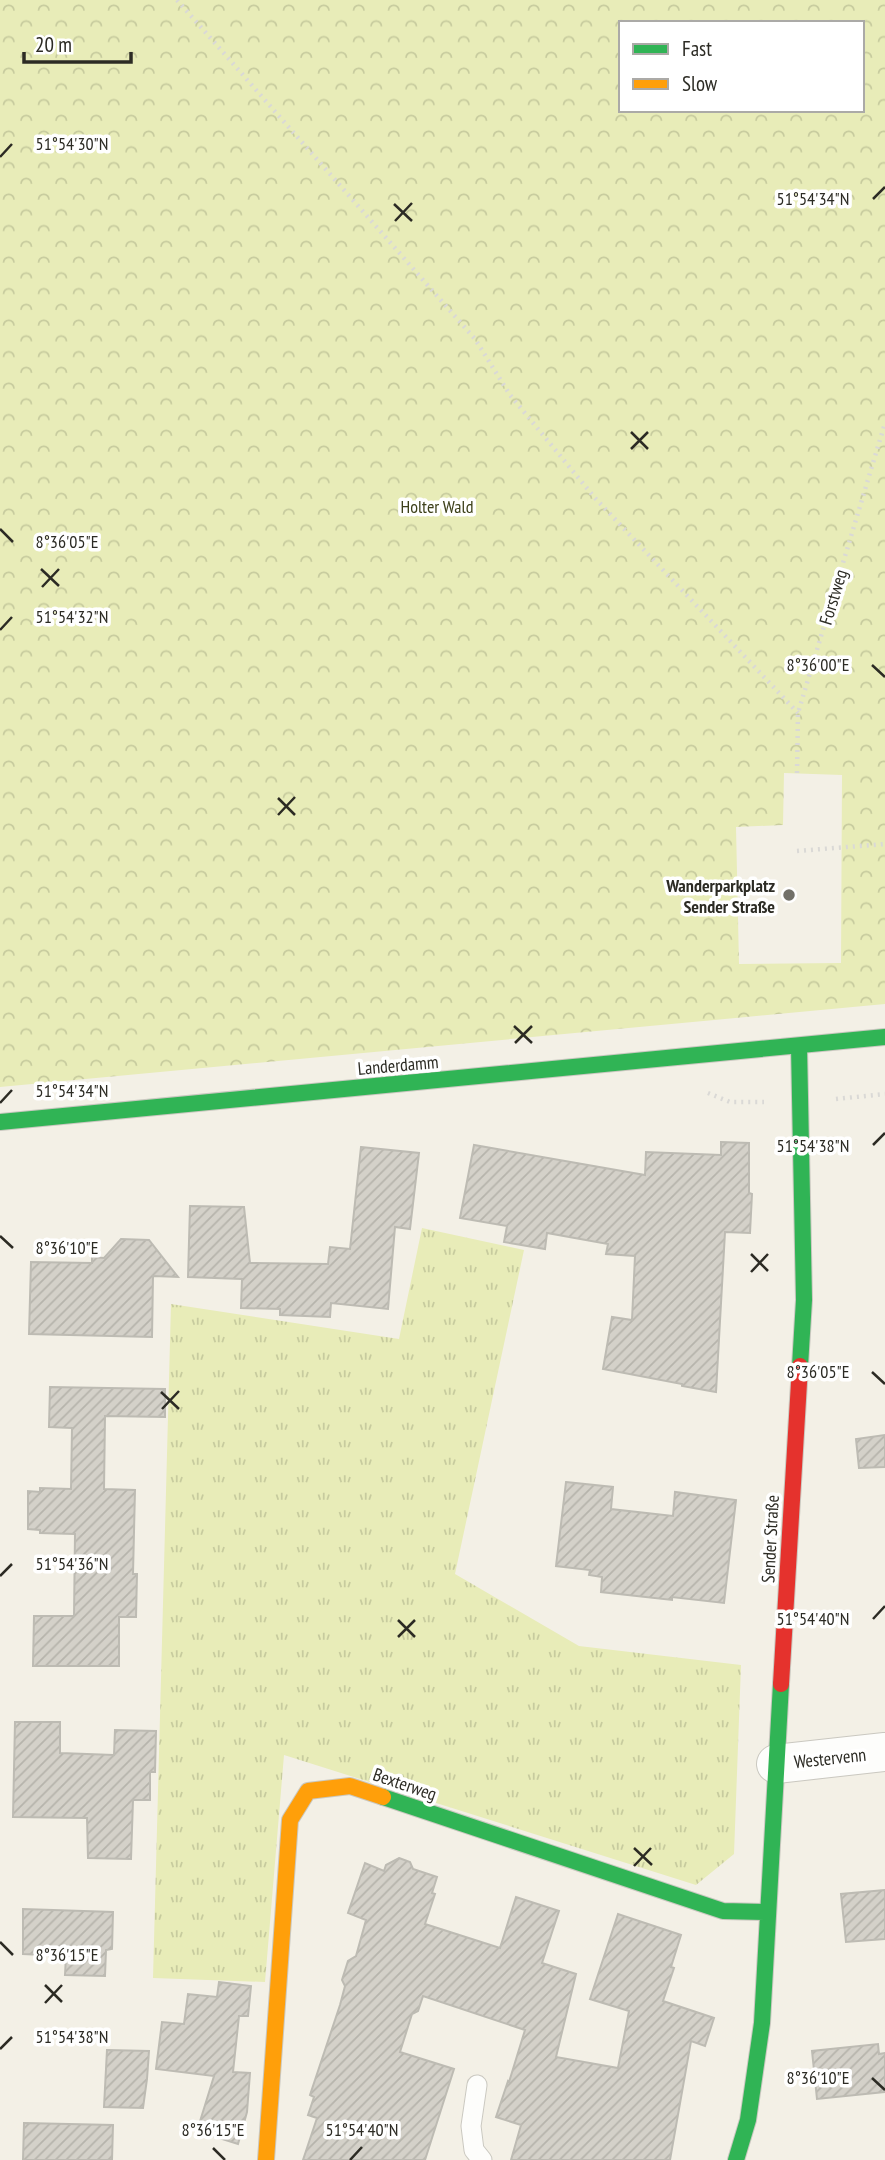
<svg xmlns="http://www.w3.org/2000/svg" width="885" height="2160" font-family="'PT Sans Narrow',sans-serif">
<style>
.grass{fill:url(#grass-tufts)}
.forest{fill:url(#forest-crowns);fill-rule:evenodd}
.building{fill:url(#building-hatch);stroke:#bdbbb3;stroke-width:2}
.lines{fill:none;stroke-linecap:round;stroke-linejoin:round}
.lane-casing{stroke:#cac8c0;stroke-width:21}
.street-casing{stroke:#cac8c0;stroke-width:40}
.fast-casing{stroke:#cac8c0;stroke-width:18}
.slow-casing{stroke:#cac8c0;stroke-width:18}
.jam-casing{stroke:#cac8c0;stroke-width:18}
.path{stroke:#dad9d6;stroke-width:4.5;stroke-dasharray:2 5;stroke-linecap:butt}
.lane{stroke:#fdfdfb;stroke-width:19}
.street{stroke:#fdfdfb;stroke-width:38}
.fast{stroke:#30b455;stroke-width:16}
.slow{stroke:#ff9f0a;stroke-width:16}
.jam{stroke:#e5322d;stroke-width:16}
.ticks{fill:none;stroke:#2c2b24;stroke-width:2.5}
.poi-dot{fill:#727068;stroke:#fff;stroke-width:2.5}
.labels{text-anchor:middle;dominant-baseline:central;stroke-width:7;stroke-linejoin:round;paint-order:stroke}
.park-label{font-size:18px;fill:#3d401a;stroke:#fff}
.street-label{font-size:18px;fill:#2c2b24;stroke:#fff}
.poi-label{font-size:18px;font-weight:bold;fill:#2c2b24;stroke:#fff;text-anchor:end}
.ticks-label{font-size:18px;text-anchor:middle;fill:#2c2b24;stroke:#fff;stroke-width:7;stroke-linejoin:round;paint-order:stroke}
</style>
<defs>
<pattern id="grass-tufts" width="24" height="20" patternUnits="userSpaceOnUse" patternTransform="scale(1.75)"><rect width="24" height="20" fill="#e8ecb8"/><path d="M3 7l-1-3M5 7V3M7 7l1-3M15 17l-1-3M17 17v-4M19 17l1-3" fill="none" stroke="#c7cb9e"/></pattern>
<pattern id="forest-crowns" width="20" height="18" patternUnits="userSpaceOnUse" patternTransform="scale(1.75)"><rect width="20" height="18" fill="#e8ecb8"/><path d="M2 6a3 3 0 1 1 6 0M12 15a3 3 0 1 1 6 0" fill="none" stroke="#c7cb9e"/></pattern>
<pattern id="building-hatch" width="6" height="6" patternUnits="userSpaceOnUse" patternTransform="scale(1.75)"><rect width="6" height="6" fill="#d4d1c9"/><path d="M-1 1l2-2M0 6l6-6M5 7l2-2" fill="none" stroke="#b6b4ac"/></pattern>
</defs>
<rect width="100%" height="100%" fill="#f3f0e6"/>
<path class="grass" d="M 422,1228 L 524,1250 L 455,1574 L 579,1646 L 741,1665 L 734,1854 L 696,1885 L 284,1755 L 265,1982 L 153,1978 L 171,1304 L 399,1339 Z"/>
<path class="forest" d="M 0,0 L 885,0 L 885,1004 L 0,1087 ZM 621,23 L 862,23 L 862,110 L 621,110 ZM 784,773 L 842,775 L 841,963 L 739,964 L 736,827 L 783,825 Z"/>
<path class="building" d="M 721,1142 L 749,1143 L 749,1193 L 752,1194 L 750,1233 L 725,1232 L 716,1392 L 682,1386 L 682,1384 L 603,1369 L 612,1317 L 632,1320 L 635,1256 L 606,1254 L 608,1244 L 547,1233 L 545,1249 L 504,1242 L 507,1226 L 460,1218 L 474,1145 L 645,1175 L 646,1152 L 721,1155 Z
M 361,1147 L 419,1153 L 410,1229 L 395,1227 L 388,1309 L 331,1303 L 330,1317 L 280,1315 L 280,1309 L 241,1308 L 242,1279 L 188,1277 L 190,1206 L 244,1207 L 250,1263 L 328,1264 L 330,1247 L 350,1249 Z
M 121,1239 L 149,1240 L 178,1277 L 153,1276 L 152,1337 L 29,1334 L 31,1262 L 92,1263 L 92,1257 L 104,1258 Z
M 50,1387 L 165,1389 L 165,1417 L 105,1416 L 104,1489 L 135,1490 L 133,1574 L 137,1574 L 136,1617 L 119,1617 L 119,1666 L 33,1666 L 34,1616 L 74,1616 L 75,1534 L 40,1533 L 40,1530 L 28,1529 L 28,1491 L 40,1492 L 40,1488 L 71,1489 L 72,1428 L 49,1427 Z
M 885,1435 L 885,1467 L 859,1468 L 856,1439 Z
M 566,1482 L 613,1487 L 611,1509 L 673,1516 L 675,1492 L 736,1500 L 724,1603 L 672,1597 L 672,1600 L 601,1592 L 602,1577 L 589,1575 L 590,1570 L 556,1566 Z
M 15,1722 L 60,1722 L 60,1753 L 114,1755 L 115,1730 L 156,1731 L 155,1772 L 150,1772 L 150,1800 L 133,1800 L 131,1859 L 88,1858 L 87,1818 L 13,1817 Z
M 399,1858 L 410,1862 L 413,1869 L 437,1877 L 432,1893 L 435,1894 L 425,1924 L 500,1948 L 516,1897 L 559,1911 L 542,1963 L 576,1974 L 556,2057 L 618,2068 L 629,2011 L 590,1999 L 618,1914 L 681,1935 L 671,1967 L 674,1968 L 663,2001 L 714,2018 L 705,2046 L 691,2041 L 670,2160 L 511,2160 L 521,2125 L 496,2117 L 508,2081 L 509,2082 L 525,2030 L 423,1996 L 418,2011 L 412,2014 L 400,2052 L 454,2069 L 425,2160 L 303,2160 L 317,2118 L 308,2115 L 314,2097 L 310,2095 L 340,2005 L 345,1986 L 342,1980 L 348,1961 L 356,1956 L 366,1920 L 348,1913 L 365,1863 L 384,1871 L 386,1865 Z
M 885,1890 L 885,1939 L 846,1942 L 841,1894 Z
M 23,1909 L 113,1912 L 112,1949 L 106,1950 L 105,1976 L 65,1975 L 66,1956 L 23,1954 Z
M 219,1982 L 251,1986 L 248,2016 L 239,2016 L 233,2072 L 250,2073 L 247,2112 L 238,2144 L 197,2131 L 214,2076 L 156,2069 L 162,2022 L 184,2024 L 188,1994 L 217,1997 Z
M 878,2044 L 879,2054 L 885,2053 L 885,2092 L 817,2099 L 812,2051 Z
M 107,2050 L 149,2051 L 147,2079 L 143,2108 L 104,2107 Z
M 24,2123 L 113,2125 L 112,2160 L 23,2160 Z"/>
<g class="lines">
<g class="lane-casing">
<path id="lane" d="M 477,2085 L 471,2126 L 474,2150 L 482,2160"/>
</g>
<g class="street-casing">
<path id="street" d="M 776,1764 L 885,1752"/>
</g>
<g class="fast-casing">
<path id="fast" d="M 799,1046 L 804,1300 L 800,1366
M 0,1122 L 885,1037
M 383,1797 L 723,1911 L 767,1912
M 736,2160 L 748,2120 L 762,2023 L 781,1684"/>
</g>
<g class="slow-casing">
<path id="slow" d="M 266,2160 L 290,1820 L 308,1791 L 350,1786 L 383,1797"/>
</g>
<g class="jam-casing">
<path id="jam" d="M 781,1684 L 800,1366"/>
</g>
<path class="path" d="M 177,0 L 475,339 L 510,395 L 595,498 L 798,713
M 797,773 L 798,713 L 885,423
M 797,851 L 885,844
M 708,1093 L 730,1102 L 764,1102
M 836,1099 L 885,1094"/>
<use href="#lane" class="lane"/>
<use href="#street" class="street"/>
<use href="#fast" class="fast"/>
<use href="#slow" class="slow"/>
<use href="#jam" class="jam"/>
</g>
<path class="ticks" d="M 0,157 L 12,144M 873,199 L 885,187M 394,204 L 412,221M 395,221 L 412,203M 631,432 L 648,449M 631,449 L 648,432M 0,529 L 13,542M 41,569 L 59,586M 42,587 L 59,569M 0,630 L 12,617M 872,665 L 885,677M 278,798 L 295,815M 278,815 L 295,797M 514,1026 L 532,1043M 515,1043 L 532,1026M 0,1103 L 12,1090M 873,1145 L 885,1133M 0,1236 L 13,1248M 751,1254 L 768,1271M 751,1272 L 768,1254M 872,1372 L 885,1384M 161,1392 L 179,1409M 162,1409 L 179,1391M 0,1576 L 12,1564M 873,1619 L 885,1606M 398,1620 L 415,1637M 398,1637 L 415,1620M 634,1848 L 652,1865M 634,1866 L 651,1848M 0,1942 L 13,1955M 45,1985 L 62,2002M 45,2003 L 62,1985M 0,2049 L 12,2037M 872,2078 L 885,2090M 213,2148 L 225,2160M 350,2160 L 362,2147"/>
<circle class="poi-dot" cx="789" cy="895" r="7"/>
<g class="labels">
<g class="park-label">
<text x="437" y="506">Holter Wald</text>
</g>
<g class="street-label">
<text transform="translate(833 597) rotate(-73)">Forstweg</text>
<text transform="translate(398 1065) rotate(-5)">Landerdamm</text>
<text transform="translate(770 1539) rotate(-87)">Sender Straße</text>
<text transform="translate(830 1758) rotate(-6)">Westervenn</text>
<text transform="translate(405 1784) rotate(19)">Bexterweg</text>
</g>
<g class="poi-label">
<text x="775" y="885">Wanderparkplatz<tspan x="775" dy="21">Sender Straße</tspan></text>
</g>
</g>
<g class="ticks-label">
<text x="72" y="150">51°54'30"N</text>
<text x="813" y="205">51°54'34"N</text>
<text x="67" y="548">8°36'05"E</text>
<text x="72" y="623">51°54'32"N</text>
<text x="818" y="671">8°36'00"E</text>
<text x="72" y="1097">51°54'34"N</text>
<text x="813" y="1152">51°54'38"N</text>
<text x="67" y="1254">8°36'10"E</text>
<text x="818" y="1378">8°36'05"E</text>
<text x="72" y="1570">51°54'36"N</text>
<text x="813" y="1625">51°54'40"N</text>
<text x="67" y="1961">8°36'15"E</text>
<text x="72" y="2043">51°54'38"N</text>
<text x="818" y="2084">8°36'10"E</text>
<text x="362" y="2136">51°54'40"N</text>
<text x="213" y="2136">8°36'15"E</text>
</g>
<rect x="619" y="21" width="245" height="91" fill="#ffffff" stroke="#abaaa7" stroke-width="2"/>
<rect x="633" y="44" width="35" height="10" fill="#30b455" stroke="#abaaa7" stroke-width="2"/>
<text x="682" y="56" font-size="21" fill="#2c2b24">Fast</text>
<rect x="633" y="79" width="35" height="10" fill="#ff9f0a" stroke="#abaaa7" stroke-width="2"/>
<text x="682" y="91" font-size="21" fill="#2c2b24">Slow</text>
<path d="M24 52v10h107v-10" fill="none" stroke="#2c2b24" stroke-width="3.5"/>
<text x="35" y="52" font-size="21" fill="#2c2b24" stroke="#ffffff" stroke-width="5" paint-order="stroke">20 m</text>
</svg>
